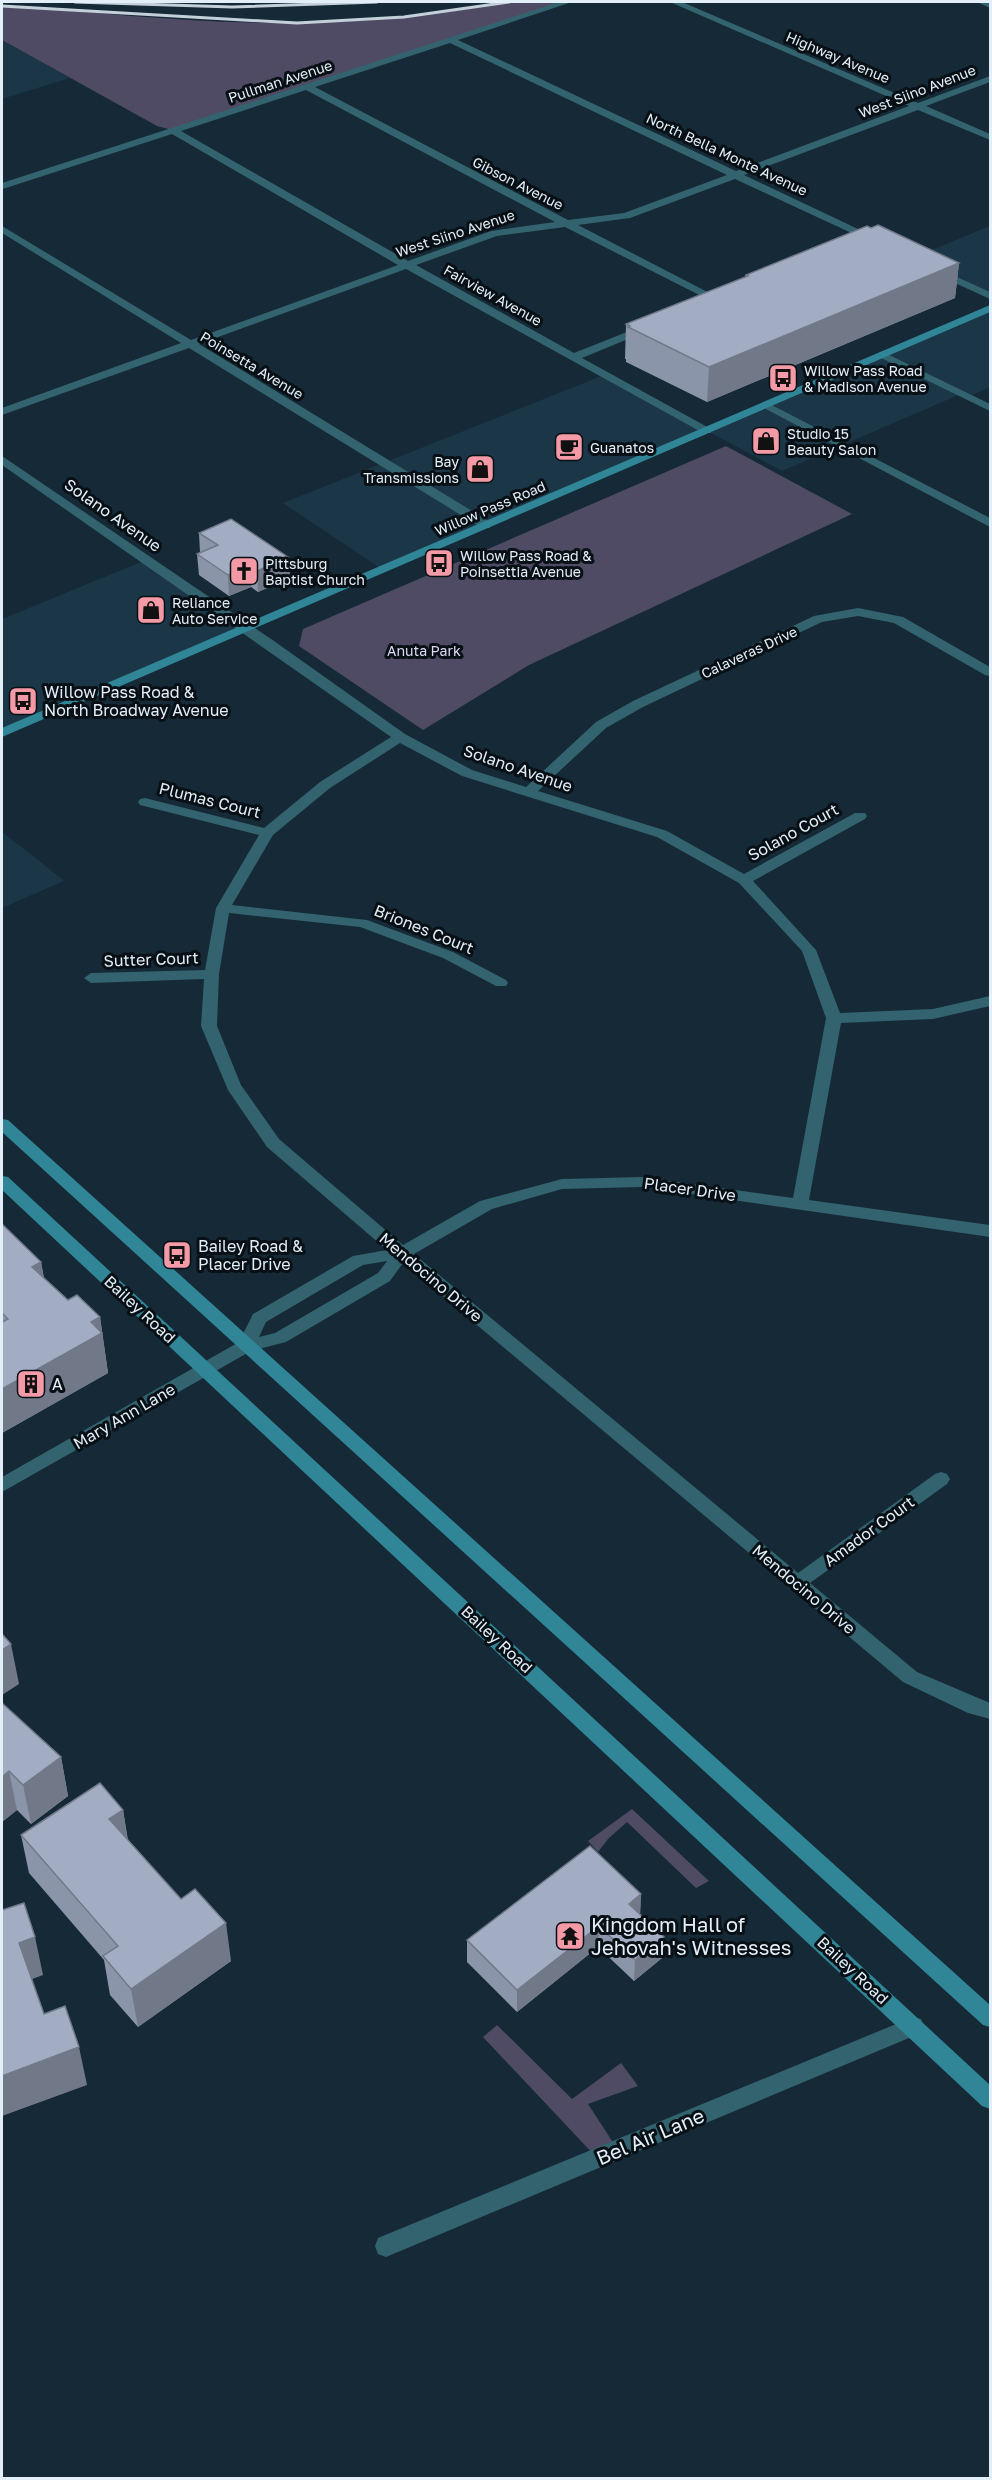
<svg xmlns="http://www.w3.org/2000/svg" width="992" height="2480" font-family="'Golos Text',sans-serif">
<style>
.built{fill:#1b3647}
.green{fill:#4f4b64}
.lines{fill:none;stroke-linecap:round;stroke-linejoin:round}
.minor{fill:#32636e;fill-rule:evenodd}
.secondary{fill:#308597;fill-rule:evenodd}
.rail{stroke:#c3d0da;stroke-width:3}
.wall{fill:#8b95a9}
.shaded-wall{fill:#717989}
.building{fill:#a2adc4;stroke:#717989;stroke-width:1.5}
.labels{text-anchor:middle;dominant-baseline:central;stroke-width:6;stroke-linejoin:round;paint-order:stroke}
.far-street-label{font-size:14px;fill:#e3eff8;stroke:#081016}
.far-poi-label{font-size:14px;fill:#e3eff8;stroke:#081016;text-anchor:start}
.far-park-label{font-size:14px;fill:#ded9f5;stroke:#081016}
.street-label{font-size:16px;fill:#e3eff8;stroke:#081016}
.poi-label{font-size:16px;fill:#e3eff8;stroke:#081016;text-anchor:start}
.near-poi-label{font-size:20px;fill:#e3eff8;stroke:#081016;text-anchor:start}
.near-street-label{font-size:20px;fill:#e3eff8;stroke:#081016}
</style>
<rect width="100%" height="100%" fill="#152936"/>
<path class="built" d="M 2,40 L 70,78 L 2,99 Z
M 990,226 L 990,296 L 912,258 Z
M 990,308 L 990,387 L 968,397 L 961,394 L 782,471 L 707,431 L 383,570 L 283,503 L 604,375 L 707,431 Z
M 146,560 L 246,628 L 2,733 L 2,619 Z
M 2,832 L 37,859 L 64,881 L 2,908 Z"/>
<path class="green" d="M 509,2 L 567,2 L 172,130 L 157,126 L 2,40 L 2,6 C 89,11 177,22 265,23 C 346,24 429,17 509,2 Z
M 726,446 L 852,514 L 529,665 L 423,730 L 299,646 L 303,629 Z
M 632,1809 L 709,1881 L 696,1888 L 627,1822 L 608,1839 L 598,1852 L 588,1841 Z
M 497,2025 L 572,2099 L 621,2063 L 638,2086 L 588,2104 L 618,2150 L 597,2158 L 483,2037 Z"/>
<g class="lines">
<path class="minor" d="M 559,2 L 572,2 L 458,40 L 736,171 L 909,106 L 670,2 L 682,2 L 918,103 L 990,76 L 990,82 L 926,106 L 990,134 L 990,140 L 918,110 L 744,175 L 877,238 L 878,240 L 873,243 L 735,179 L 630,218 L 578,225 L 721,299 L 722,301 L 717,304 L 565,227 L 497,236 L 416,265 L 574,353 L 642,326 L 650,326 L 650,330 L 582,358 L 711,429 L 711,433 L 703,433 L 406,269 L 199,344 L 490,522 L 490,528 L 482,528 L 189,348 L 2,415 L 2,408 L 181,343 L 2,233 L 2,226 L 191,340 L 398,265 L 172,134 L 6,188 L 2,189 L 2,183 ZM 450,43 L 727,175 L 624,213 L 568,220 L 315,87 ZM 306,90 L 555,222 L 491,231 L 408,261 L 181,131 Z
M 977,2 L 990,2 L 990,8 Z
M 937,268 L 990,292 L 990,299 L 933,273 L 932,271 Z
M 883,352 L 990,404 L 990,411 L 879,357 L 877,355 Z
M 766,402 L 990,518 L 990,527 L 762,407 L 762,403 Z
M 2,456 L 274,641 L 405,734 L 472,770 L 526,787 L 596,722 L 633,701 L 814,616 L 858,608 L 903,617 L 990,667 L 990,676 L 985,675 L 894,623 L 858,616 L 822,622 L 643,707 L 606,728 L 538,791 L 667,831 L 744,874 L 855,813 L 865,813 L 867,816 L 865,819 L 753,881 L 816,950 L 840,1013 L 933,1009 L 990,996 L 990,1006 L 933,1019 L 841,1023 L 809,1200 L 990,1225 L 990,1237 L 642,1187 L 562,1189 L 492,1209 L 414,1254 L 798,1573 L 935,1474 L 941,1472 L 947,1474 L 950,1479 L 947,1484 L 810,1583 L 917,1672 L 990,1703 L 990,1719 L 968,1713 L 903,1682 L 403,1263 L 390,1281 L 286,1342 L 251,1351 L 2,1492 L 2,1477 L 239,1342 L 253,1314 L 353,1256 L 387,1250 L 267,1147 L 228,1090 L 201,1026 L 204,979 L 91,983 L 84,978 L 91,973 L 205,970 L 216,908 L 259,835 L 140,805 L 138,802 L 140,799 L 145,798 L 264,828 L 320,782 L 391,737 L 2,465 ZM 400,743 L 462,776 L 657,837 L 739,883 L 802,951 L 826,1018 L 793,1198 L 642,1177 L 562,1179 L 480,1201 L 403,1245 L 279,1139 L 241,1085 L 217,1026 L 219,974 L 229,913 L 360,927 L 443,958 L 496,986 L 506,986 L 508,983 L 506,980 L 453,952 L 367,920 L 232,905 L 273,835 L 330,788 ZM 387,1261 L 378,1273 L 275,1333 L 259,1337 L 266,1322 L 363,1265 Z
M 913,2017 L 921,2019 L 924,2026 L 921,2033 L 386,2257 L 378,2254 L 375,2246 L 378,2238 Z"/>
<path class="secondary" d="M 990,305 L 990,312 L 2,737 L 2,728 Z
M 2,1119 L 8,1120 L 990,2005 L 990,2027 L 983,2025 L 2,1132 Z
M 2,1176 L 8,1177 L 990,2085 L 990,2109 L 982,2106 L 2,1190 Z"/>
<path class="rail" d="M 75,2 L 232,7 L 377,2
M 2,6 L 297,23 L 404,17 L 509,2"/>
</g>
<path class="wall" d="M 959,263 L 955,298 L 707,402 L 626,362 L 626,359 L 625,359 L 626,324 L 745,277 L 746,275 Z
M 199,533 L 288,557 L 290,578 L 258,592 L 251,587 L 229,596 L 199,575 L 197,554 L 200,553 Z
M 2,1224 L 41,1262 L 44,1278 L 68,1300 L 100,1317 L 108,1373 L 2,1433 Z
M 2,1703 L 61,1757 L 68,1796 L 31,1824 L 17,1810 L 2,1822 Z
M 123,1810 L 128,1840 L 231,1961 L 138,2027 L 110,1995 L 104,1960 L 29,1873 L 21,1835 Z
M 641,1894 L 640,1914 L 664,1937 L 662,1958 L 634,1981 L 598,1947 L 517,2012 L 467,1962 L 467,1940 Z"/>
<path class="shaded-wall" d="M 959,263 L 955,298 L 707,402 L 709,367 Z
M 288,557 L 290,578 L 258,592 L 257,571 Z
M 249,566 L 251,587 L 229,596 L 228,575 Z
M 41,1262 L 48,1303 L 32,1267 Z
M 100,1317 L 108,1373 L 2,1433 L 2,1389 L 91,1322 Z
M 11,1644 L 19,1684 L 2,1695 L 2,1650 Z
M 61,1757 L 68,1796 L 31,1824 L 23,1785 Z
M 9,1771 L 17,1810 L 2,1822 L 2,1777 Z
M 123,1810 L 129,1849 L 109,1819 Z
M 641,1894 L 640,1916 L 629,1904 Z
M 226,1923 L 231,1961 L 138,2027 L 131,1989 Z
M 599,1926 L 598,1947 L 517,2012 L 517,1990 Z
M 35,1937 L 43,1975 L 27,1981 L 19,1943 Z
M 664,1937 L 662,1958 L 634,1981 L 635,1960 Z
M 79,2047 L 87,2085 L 2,2116 L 2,2076 Z"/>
<path class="building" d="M 878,225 L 959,263 L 709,367 L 628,327 L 630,326 L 626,324 L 748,276 L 746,275 L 867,226 L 871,228 Z
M 231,519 L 288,557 L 257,571 L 249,566 L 228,575 L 197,554 L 218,545 L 199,533 Z
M 2,1224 L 41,1262 L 32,1267 L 68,1300 L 77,1295 L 100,1317 L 91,1322 L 102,1333 L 2,1389 L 2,1322 L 8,1319 L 2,1313 Z
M 2,1634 L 11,1644 L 2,1650 Z
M 2,1703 L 61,1757 L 23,1785 L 9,1771 L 2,1777 Z
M 100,1783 L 123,1810 L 109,1819 L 181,1899 L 195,1889 L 226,1923 L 131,1989 L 103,1956 L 118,1946 L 21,1835 Z
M 590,1846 L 641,1894 L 629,1904 L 664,1937 L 635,1960 L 599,1926 L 517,1990 L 467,1940 Z
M 24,1903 L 35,1937 L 19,1943 L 44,2014 L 65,2006 L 79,2047 L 2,2076 L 2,1910 Z"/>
<defs>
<g id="bus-square" transform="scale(1.5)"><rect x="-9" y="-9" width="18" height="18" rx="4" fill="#f49aa6" stroke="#081016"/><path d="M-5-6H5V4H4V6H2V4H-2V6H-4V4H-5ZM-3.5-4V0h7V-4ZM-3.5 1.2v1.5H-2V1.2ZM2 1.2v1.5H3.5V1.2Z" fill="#111"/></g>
<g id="shop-square" transform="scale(1.5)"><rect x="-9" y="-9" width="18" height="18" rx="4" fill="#f49aa6" stroke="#081016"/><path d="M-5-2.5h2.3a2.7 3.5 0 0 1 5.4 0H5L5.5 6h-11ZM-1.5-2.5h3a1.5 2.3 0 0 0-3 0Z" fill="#111"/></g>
<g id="cafe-square" transform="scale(1.5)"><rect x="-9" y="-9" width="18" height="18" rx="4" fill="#f49aa6" stroke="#081016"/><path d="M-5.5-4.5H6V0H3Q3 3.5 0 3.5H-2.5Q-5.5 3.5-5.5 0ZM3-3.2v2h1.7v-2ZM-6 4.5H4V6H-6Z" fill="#111"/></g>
<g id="church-square" transform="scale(1.5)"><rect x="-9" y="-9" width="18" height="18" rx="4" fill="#f49aa6" stroke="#081016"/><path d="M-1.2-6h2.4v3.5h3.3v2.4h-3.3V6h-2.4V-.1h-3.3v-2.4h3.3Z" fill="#111"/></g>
<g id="building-square" transform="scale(1.5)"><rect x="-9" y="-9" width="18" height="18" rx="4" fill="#f49aa6" stroke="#081016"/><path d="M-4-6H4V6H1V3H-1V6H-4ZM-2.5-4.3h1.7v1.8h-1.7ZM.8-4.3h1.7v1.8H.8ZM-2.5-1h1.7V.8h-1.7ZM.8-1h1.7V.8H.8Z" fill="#111"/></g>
<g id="temple-square" transform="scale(1.5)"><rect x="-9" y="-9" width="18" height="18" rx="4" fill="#f49aa6" stroke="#081016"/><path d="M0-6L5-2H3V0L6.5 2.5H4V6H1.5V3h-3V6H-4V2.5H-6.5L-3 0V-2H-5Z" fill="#111"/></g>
</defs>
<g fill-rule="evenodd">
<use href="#bus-square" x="783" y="378"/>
<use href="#shop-square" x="766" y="441"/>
<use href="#cafe-square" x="569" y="447"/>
<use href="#shop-square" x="480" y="469"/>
<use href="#bus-square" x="439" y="563"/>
<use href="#church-square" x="244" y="571"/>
<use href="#shop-square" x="151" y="610"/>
<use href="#bus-square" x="23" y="701"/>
<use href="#bus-square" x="177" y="1255"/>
<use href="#building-square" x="31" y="1384"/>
<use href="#temple-square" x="570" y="1936"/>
</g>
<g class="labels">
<g class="far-street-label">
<text transform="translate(838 57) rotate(23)">Highway Avenue</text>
<text transform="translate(280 81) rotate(-18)">Pullman Avenue</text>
<text transform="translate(917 91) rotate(-21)">West Siino Avenue</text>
<text transform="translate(727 154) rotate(25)">North Bella Monte Avenue</text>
<text transform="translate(518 183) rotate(27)">Gibson Avenue</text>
<text transform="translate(455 233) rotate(-18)">West Siino Avenue</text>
<text transform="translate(493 295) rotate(29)">Fairview Avenue</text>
<text transform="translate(252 365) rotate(31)">Poinsetta Avenue</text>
<text transform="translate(490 508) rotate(-23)">Willow Pass Road</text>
<text transform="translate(749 652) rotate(-25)">Calaveras Drive</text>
</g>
<g class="far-poi-label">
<text x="804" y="370">Willow Pass Road<tspan x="804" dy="16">&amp; Madison Avenue</tspan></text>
<text x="787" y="433">Studio 15<tspan x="787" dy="16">Beauty Salon</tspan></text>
<text x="590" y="447">Guanatos</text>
<text x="459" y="461" text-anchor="end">Bay<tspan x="459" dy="16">Transmissions</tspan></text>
<text x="460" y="555">Willow Pass Road &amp;<tspan x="460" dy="16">Poinsettia Avenue</tspan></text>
<text x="265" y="563">Pittsburg<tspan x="265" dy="16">Baptist Church</tspan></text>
<text x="172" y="602">Reliance<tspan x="172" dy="16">Auto Service</tspan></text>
</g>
<g class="far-park-label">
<text x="424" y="650">Anuta Park</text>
</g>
<g class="street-label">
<text transform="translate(113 515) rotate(35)">Solano Avenue</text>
<text transform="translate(518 768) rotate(19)">Solano Avenue</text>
<text transform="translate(210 800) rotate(14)">Plumas Court</text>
<text transform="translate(793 832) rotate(-29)">Solano Court</text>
<text transform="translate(424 929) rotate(22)">Briones Court</text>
<text transform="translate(151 959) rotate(-2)">Sutter Court</text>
<text transform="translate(690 1189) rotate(8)">Placer Drive</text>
<text transform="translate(431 1277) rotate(40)">Mendocino Drive</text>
<text transform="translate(140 1309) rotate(43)">Bailey Road</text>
<text transform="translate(124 1416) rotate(-30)">Mary Ann Lane</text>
<text transform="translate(869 1531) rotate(-36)">Amador Court</text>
<text transform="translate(804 1589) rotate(40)">Mendocino Drive</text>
<text transform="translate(497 1639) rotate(43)">Bailey Road</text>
<text transform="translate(853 1970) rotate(43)">Bailey Road</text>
</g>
<g class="poi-label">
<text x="44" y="692">Willow Pass Road &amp;<tspan x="44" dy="18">North Broadway Avenue</tspan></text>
<text x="198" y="1246">Bailey Road &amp;<tspan x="198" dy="18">Placer Drive</tspan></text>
<text x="52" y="1384">A</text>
</g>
<g class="near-poi-label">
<text x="591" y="1924">Kingdom Hall of<tspan x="591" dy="23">Jehovah's Witnesses</tspan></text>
</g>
<g class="near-street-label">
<text transform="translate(650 2136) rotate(-23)">Bel Air Lane</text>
</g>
</g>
<rect width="992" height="2480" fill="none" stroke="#e3eff8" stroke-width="6"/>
</svg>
